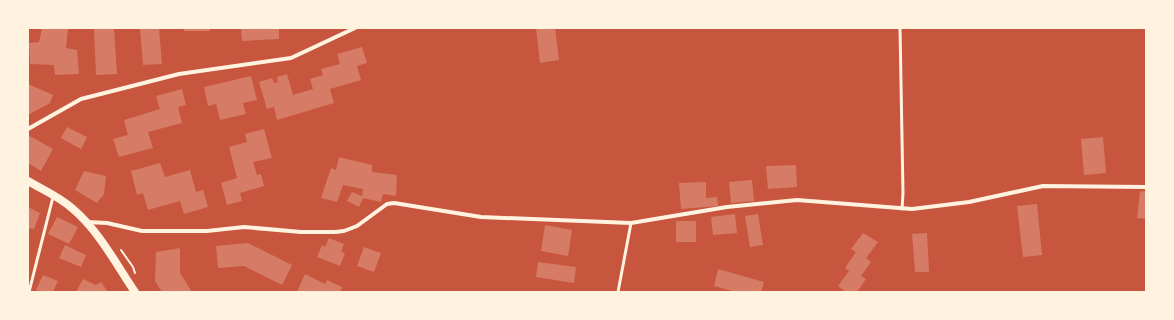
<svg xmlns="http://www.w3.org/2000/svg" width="1174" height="320" font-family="Inter,sans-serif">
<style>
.building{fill:#d67c66}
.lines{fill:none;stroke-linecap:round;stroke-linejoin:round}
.path{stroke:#fff3e0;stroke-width:2}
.service{stroke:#fff3e0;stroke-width:3}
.minor{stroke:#fff3e0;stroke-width:4}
.secondary{stroke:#fff3e0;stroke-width:8}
</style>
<rect width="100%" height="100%" fill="#c8553d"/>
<path class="building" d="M 42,28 L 68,28 L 66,48 L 77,50 L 79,74 L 55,75 L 54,65 L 30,64 L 29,43 L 39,42 Z
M 114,28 L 117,74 L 96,75 L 94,29 Z
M 140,28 L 159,28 L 162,64 L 143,65 Z
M 184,28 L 210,28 L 210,31 L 184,31 Z
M 241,28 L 279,28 L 279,39 L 242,41 Z
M 536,28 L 555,28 L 559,60 L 540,63 Z
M 362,47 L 367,63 L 357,66 L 361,80 L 330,89 L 334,103 L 277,120 L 274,107 L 267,109 L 259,82 L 272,78 L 274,83 L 278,82 L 277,77 L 287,74 L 293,95 L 313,89 L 310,79 L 323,75 L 321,69 L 340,64 L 337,54 Z
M 251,76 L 257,100 L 243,103 L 246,114 L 220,120 L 216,104 L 208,106 L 204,87 Z
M 28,84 L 53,95 L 50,103 L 28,115 Z
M 182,89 L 186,105 L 178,107 L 182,123 L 148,132 L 153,148 L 119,157 L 113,139 L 128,135 L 124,120 L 160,109 L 156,96 Z
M 67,127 L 87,137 L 81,149 L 61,138 Z
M 264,129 L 272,158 L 253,162 L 257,175 L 261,174 L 264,186 L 240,193 L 242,201 L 227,205 L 221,183 L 237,178 L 229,147 L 247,142 L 245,134 Z
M 28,135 L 53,149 L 41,171 L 28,163 Z
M 1103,137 L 1106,173 L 1084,175 L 1081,139 Z
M 339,157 L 372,165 L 372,172 L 397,175 L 396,196 L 383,194 L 381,202 L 363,198 L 359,207 L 347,201 L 352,192 L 362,196 L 363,189 L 343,185 L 337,202 L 321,198 L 331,168 L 336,170 Z
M 160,163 L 165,177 L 190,170 L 196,192 L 203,190 L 208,207 L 184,214 L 180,201 L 148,210 L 143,193 L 137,195 L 131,171 Z
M 796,165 L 797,187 L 768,189 L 766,166 Z
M 84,171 L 106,176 L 104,194 L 97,203 L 75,190 Z
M 752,180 L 754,201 L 731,203 L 729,182 Z
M 706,182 L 706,198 L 717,197 L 718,206 L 681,209 L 679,183 Z
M 1140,191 L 1146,192 L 1146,219 L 1137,218 Z
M 1037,204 L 1042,255 L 1023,257 L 1017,206 Z
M 28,207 L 40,213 L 34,229 L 28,228 Z
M 735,214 L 737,233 L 713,235 L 711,217 Z
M 758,214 L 763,245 L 750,247 L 745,216 Z
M 57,217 L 78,227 L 69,244 L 48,234 Z
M 676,221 L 696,221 L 696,242 L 676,242 Z
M 545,225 L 572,230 L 568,256 L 541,251 Z
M 863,233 L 878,242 L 866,258 L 871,262 L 861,276 L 866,279 L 857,292 L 846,292 L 838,286 L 849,271 L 845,268 L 856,252 L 851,249 Z
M 927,233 L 929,272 L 915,272 L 912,234 Z
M 329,238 L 344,244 L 341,252 L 345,253 L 340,266 L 317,257 L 322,245 L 325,247 Z
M 248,243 L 292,265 L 282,285 L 244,266 L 218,268 L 216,246 Z
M 65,245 L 86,255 L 81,267 L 59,258 Z
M 364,247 L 381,253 L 374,272 L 357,266 Z
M 180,248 L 180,273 L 192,292 L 162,292 L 155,281 L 156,252 Z
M 538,262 L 576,267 L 574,283 L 536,277 Z
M 718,269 L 764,282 L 761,292 L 736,292 L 714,286 Z
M 305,274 L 325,284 L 327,280 L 342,287 L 340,292 L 297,292 Z
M 43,275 L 58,281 L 53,292 L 41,292 L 36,290 Z
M 83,279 L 96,285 L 101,282 L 108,292 L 76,292 Z"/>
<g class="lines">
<path class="path" d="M 121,250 L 133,267 L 135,273"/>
<path class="service" d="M 900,28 L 903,193 L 902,209
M 29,292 L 53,197
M 618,292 L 631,223"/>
<path class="minor" d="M 28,129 L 81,99 L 179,74 L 291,58 L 355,28
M 87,222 L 107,223 L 142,231 L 207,231 L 244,227 L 301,232 L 335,232 L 344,231 L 357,226 L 387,204 L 394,203 L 481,217 L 631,223 L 727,207 L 797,200 L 912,209 L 969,202 L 1043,186 L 1146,187"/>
<path class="secondary" d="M 28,181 C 43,190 60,197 73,209 C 99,231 116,264 135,292"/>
</g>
<rect width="1174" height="320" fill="none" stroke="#fff3e0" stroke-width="58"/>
</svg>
